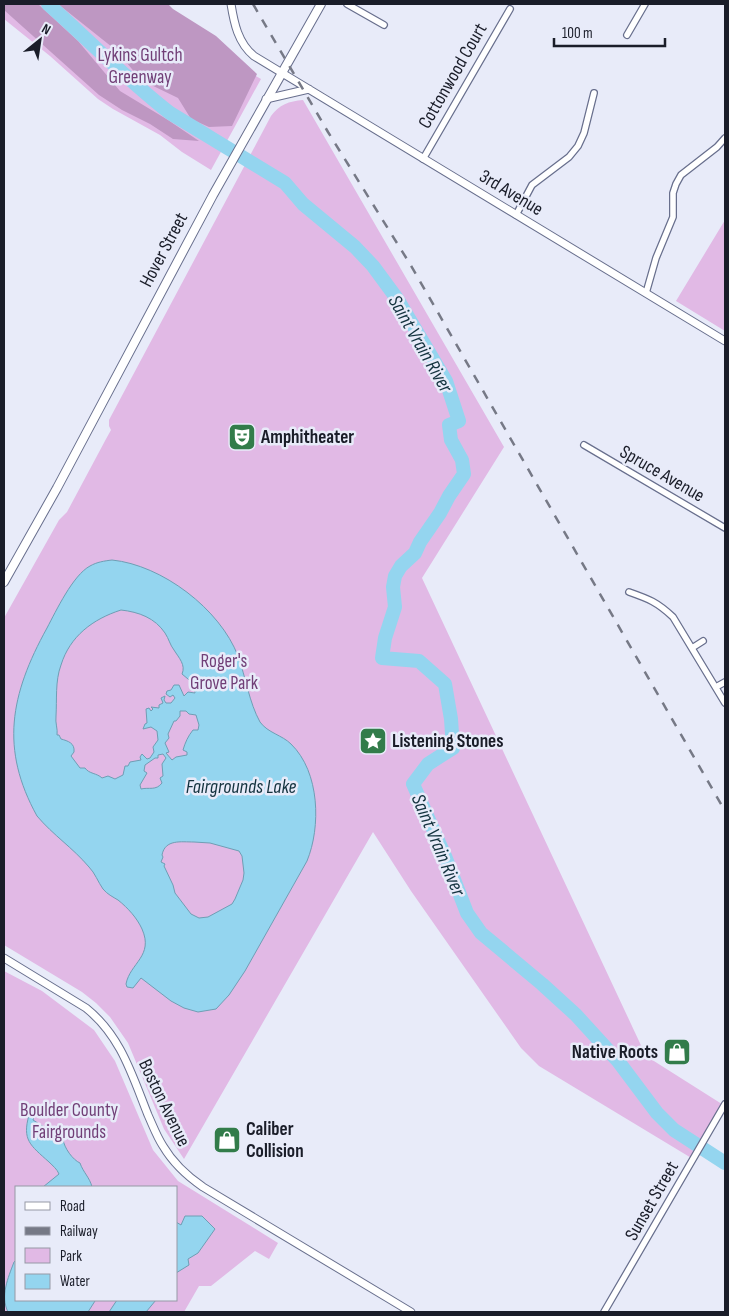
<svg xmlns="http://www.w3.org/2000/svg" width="729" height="1316" font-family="'Sofia Sans Condensed',sans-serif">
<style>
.green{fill:#e1b9e5;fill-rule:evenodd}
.forest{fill:#be97c2}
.water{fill:#94d5ef;stroke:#6f9eb4;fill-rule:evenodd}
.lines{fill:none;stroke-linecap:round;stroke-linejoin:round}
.river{stroke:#94d5ef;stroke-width:14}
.minor-casing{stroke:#686f8d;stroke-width:8}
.tertiary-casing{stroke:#686f8d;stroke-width:9}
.secondary-casing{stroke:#686f8d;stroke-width:10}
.minor{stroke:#fff;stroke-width:5.5}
.tertiary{stroke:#fff;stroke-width:7}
.secondary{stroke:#fff;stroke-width:8}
.rail{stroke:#767986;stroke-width:2.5;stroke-dasharray:9 9;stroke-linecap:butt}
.labels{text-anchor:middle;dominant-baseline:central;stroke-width:5;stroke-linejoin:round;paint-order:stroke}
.park-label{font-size:19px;fill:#713f77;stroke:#e8ebf9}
.street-label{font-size:19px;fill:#1a1d29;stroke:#e8ebf9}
.poi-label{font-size:19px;font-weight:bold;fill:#1a1d29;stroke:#e8ebf9;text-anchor:start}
.water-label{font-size:20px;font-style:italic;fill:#13323e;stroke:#e8ebf9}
</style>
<rect width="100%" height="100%" fill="#e8ebf9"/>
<path class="green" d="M 4,4 L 133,4 L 261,79 L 211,170 L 182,152 L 160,135 L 113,109 L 98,99 L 50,56 L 4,19 Z
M 303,100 L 504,447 L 422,578 L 646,1056 L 725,1106 L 693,1159 L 539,1066 L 521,1048 L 411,891 L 373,832 L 184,1159 L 164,1129 L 128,1043 L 110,1017 L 96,1003 L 82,992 L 4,945 L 4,618 L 59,520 L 67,512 L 106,439 L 111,430 L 109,426 L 109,420 L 271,116 C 279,105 289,101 303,100 Z
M 725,220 L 725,331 L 676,301 Z
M 4,971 L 42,991 L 94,1030 L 115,1061 L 153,1150 L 178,1181 L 278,1243 L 269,1259 L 255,1251 L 211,1286 L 199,1286 L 184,1312 L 4,1312 ZM 16,1187 L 176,1187 L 176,1300 L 16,1300 Z"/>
<path class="forest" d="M 4,4 L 38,4 L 78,41 L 120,91 L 168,120 L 199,141 L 173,139 L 150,124 L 122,110 L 99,95 L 4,10 Z
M 58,4 L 168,4 L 173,9 L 216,36 L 257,74 L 232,126 L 209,127 L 191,119 L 178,98 L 141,80 L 117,51 Z"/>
<path class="water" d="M 112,560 C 162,565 220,609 238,656 C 246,678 249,702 260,722 C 268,733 282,735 291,744 C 320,772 321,827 307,861 L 245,971 L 229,995 L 216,1009 L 198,1012 L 184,1008 L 171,1001 L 141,978 L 133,988 L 127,987 L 126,984 C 130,963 154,956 142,929 C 137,918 128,908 118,900 C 113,897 107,894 103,889 C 98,882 95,873 89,867 C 73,848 53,835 37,816 C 0,749 10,695 47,628 C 56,611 73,575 90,566 C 97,562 104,561 112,560 ZM 121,610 C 139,612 155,618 165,633 C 169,639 170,645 174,650 C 179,658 186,665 182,674 L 194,684 L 195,693 L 188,692 L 184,696 L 179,685 L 174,685 L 171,690 L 167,691 L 166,694 L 170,697 L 173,695 L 175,698 L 171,703 L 166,703 L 164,700 L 165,696 L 161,698 L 163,703 L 159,705 L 159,708 L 151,707 L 153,709 L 151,711 L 149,708 L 146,709 L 147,723 L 145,724 L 143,729 L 151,727 L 157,731 L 158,740 L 153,747 L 154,752 L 150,758 L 147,759 L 142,754 L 140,757 L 141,760 L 130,762 L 128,766 L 125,766 L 123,775 L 115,779 L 108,776 L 102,778 C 97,773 89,774 85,768 L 80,768 L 71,756 L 74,752 C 75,743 68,741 61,739 L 59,735 L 57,735 C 58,729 55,723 56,716 C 57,700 55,681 61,665 C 70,636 93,619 121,610 ZM 180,711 L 186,711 L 189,714 L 196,715 L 199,725 L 198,730 L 193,730 C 188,736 185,743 183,750 L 187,752 L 187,755 L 176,757 L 172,760 L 166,753 L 169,752 L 165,743 L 169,738 L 168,734 L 174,721 L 176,721 L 180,716 ZM 163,754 L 166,758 L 162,764 L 163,776 L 160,778 L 162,783 C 156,791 149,787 141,789 L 140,785 L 147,773 L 144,771 L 145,765 L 155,758 L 158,758 L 158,755 ZM 194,842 L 210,843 L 239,851 L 242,856 L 244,873 L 243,880 L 235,899 L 232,904 L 208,917 L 199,918 L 191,914 L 175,893 L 173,885 L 164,866 L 165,864 L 161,862 L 163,857 L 162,855 C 165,839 181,842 194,842 Z
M 29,1115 L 34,1117 L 33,1120 L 63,1139 C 64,1148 73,1160 80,1163 C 83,1172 90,1178 92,1187 L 43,1187 L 59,1174 C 57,1169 53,1166 49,1162 C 30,1145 22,1140 29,1115 Z
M 185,1216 L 202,1216 L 215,1229 L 198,1253 L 188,1259 L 189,1265 L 176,1273 L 176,1222 L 181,1225 Z
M 16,1260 L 16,1300 L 95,1300 L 95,1301 L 88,1312 L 8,1312 C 0,1296 8,1278 14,1262 Z
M 117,1300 L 156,1300 L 146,1312 L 109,1312 Z"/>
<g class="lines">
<path class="river" d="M 48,4 C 89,40 127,80 170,113 L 285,183 L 303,204 L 355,247 L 373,266 L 398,300 L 446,381 L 459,421 L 449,425 L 451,440 L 462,460 L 464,474 L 449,496 L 440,513 L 420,542 L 415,553 L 401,566 L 395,576 L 393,587 L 395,607 L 385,638 L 382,658 L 419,661 L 445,684 L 451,719 L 453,748 L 428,764 L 413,784 L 445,856 L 467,913 L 481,933 L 542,984 L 576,1015 L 618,1061 L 657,1113 L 674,1130 L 725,1163"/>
<g class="minor-casing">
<path id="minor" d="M 347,4 L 384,25
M 627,35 L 645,4
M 423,159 L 510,9
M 516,215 L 532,185 L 569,157 L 578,146 L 584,133 L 594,93
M 646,293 L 656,258 L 673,217 L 673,193 L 676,184 L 681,175 L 717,147 L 725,138
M 584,445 L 725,528
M 629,592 C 649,599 657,602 673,617 L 725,703
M 692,648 L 703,641
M 716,687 L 725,682
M 604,1312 L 725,1104"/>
</g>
<g class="tertiary-casing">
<path id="tertiary" d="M 231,4 C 234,23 238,43 254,56 L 725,341
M 266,99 L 309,89
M 4,958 L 86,1008 C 121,1036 132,1075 148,1115 C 153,1126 157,1137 163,1146 C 173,1163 187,1176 203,1187 L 411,1312"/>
</g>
<g class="secondary-casing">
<path id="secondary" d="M 4,582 L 57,488 L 213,195 L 321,4"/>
</g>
<use href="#minor" class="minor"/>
<use href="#tertiary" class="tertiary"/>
<use href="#secondary" class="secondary"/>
<path class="rail" d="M 253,4 L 328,132 L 410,264 L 725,811"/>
</g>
<defs>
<g id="theatre-square" transform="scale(1.4375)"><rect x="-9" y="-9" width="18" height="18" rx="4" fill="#327c4a" stroke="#e8ebf9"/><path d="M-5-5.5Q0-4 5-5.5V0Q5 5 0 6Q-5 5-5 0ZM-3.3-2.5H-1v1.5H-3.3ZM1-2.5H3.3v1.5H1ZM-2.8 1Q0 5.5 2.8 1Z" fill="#fff"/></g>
<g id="sight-square" transform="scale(1.4375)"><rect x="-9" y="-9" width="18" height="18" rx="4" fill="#327c4a" stroke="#e8ebf9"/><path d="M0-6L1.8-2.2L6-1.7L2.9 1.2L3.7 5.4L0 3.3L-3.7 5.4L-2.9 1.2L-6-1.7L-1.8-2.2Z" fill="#fff"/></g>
<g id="shop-square" transform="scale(1.4375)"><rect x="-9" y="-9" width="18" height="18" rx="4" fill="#327c4a" stroke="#e8ebf9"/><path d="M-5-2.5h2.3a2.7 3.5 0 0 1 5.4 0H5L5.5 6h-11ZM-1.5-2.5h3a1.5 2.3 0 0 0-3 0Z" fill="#fff"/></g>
</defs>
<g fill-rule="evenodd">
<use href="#theatre-square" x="242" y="437"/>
<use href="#sight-square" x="373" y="741"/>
<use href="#shop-square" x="677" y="1052"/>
<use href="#shop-square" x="227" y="1140"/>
</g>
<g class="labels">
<g class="park-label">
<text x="140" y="55">Lykins Gultch<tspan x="140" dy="22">Greenway</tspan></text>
<text x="224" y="661">Roger's<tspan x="224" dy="22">Grove Park</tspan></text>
<text x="69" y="1110">Boulder County<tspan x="69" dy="22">Fairgrounds</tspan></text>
</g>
<g class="street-label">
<text transform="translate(453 76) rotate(-60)">Cottonwood Court</text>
<text transform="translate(511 193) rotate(31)">3rd Avenue</text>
<text transform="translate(164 250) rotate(-62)">Hover Street</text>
<text transform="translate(662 474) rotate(30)">Spruce Avenue</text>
<text transform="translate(164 1103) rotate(64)">Boston Avenue</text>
<text transform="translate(652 1201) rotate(-60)">Sunset Street</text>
</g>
<g class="poi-label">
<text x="261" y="437">Amphitheater</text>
<text x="392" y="741">Listening Stones</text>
<text x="658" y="1052" text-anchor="end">Native Roots</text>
<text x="246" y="1129">Caliber<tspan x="246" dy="22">Collision</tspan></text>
</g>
<g class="water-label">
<text transform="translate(420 344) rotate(60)">Saint Vrain River</text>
<text x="241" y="787">Fairgrounds Lake</text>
<text transform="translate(438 845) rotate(67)">Saint Vrain River</text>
</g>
</g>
<rect width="729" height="1316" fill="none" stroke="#1a1d29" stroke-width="10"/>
<rect x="15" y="1186" width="162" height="115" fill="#e8ebf9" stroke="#9699a6"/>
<rect x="25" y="1202" width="25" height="8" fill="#ffffff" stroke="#9699a6"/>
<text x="60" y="1211" font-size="15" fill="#1a1d29">Road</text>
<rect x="25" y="1227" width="25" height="8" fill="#767986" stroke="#9699a6"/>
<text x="60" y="1236" font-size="15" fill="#1a1d29">Railway</text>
<rect x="25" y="1248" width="25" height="15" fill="#e1b9e5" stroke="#9699a6"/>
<text x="60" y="1261" font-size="15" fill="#1a1d29">Park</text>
<rect x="25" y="1274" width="25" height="15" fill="#94d5ef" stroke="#9699a6"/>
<text x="60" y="1286" font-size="15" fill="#1a1d29">Water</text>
<g transform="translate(40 40) rotate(30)" stroke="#e8ebf9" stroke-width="4" paint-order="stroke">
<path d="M0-4L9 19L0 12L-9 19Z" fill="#1a1d29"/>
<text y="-8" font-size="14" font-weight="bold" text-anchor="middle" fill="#1a1d29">N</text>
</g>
<path d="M554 38v8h111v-8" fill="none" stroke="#1a1d29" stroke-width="2.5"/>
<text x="562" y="38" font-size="15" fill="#1a1d29" stroke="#e8ebf9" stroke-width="4" paint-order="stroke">100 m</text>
</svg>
